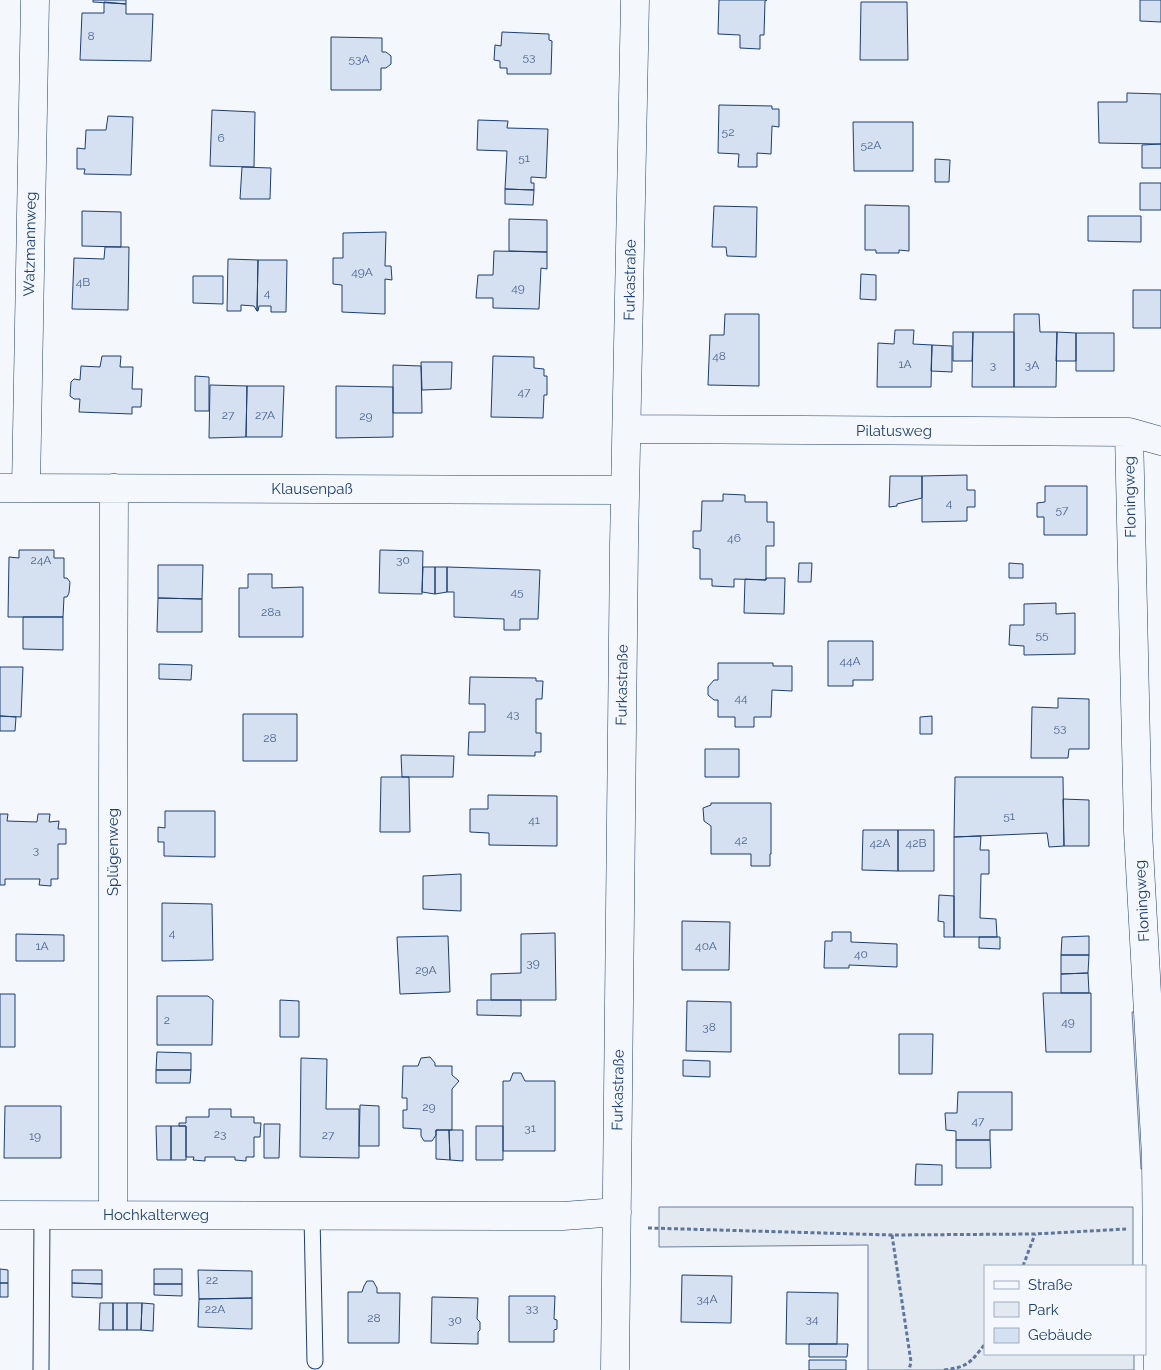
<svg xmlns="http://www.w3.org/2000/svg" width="1161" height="1370" font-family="Raleway,sans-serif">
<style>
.green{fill:#e3e9f0;stroke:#687fa3}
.parking{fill:#e3e8f0;stroke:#687fa3}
.building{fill:#d5e0f0;stroke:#1d3f73}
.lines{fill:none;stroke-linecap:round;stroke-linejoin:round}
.service-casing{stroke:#1d3f73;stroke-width:17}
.minor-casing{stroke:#1d3f73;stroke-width:29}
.path{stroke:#5e769c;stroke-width:3;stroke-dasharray:4 2.5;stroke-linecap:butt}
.service{stroke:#f4f7fb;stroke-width:15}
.minor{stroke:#f4f7fb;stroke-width:28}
.labels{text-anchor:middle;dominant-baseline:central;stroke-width:4;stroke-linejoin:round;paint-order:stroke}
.number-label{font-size:12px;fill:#4b6792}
.street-label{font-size:15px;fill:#1d3f73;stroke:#f4f7fb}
</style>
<rect width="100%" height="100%" fill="#f4f7fb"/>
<path class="green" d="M 659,1207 L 1133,1207 L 1133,1266 L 985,1266 L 985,1354 L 1134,1354 L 1134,1370 L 868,1370 L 868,1245 L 659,1247 Z"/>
<path class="parking" d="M 1142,1011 L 1151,1168 L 1141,1169 L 1132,1012 Z"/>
<path class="building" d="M 93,0 L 126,0 L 126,4 L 93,2 Z
M 719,0 L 767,0 L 765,1 L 764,35 L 760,35 L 760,49 L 740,48 L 740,35 L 718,34 Z
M 1140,0 L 1161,0 L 1161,22 L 1140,21 Z
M 104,2 L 126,4 L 126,14 L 153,14 L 151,61 L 80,60 L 82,13 L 104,13 Z
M 861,2 L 907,2 L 908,60 L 860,60 Z
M 502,32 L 549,34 L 549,40 L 552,41 L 551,74 L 507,74 L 507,68 L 500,68 L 500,61 L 494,60 L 495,45 L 501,46 Z
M 331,37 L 382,38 L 382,52 L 386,52 L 391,56 L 391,64 L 386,68 L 381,68 L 381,90 L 331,90 Z
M 1127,93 L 1161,94 L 1161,144 L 1099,143 L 1098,102 L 1127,102 Z
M 719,105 L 772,106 L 772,109 L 779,109 L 779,127 L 772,126 L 771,154 L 757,153 L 757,167 L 738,167 L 739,154 L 718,153 Z
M 212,110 L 255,112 L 254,167 L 210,166 Z
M 108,116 L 133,117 L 131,175 L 84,174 L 85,169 L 77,169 L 77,148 L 85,149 L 86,130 L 106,130 Z
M 478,120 L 508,121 L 507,128 L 548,129 L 546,178 L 531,177 L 531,183 L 534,183 L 534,190 L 505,189 L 507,151 L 477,150 Z
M 853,122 L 913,122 L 913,171 L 854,171 Z
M 1161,144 L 1161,168 L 1142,168 L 1142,145 Z
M 935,159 L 950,160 L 949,182 L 935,182 Z
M 242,167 L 271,168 L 270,199 L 240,199 Z
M 1140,183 L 1161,183 L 1161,210 L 1140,210 Z
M 505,189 L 534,190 L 533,205 L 505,204 Z
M 865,205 L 909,206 L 909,251 L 899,250 L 899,253 L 876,253 L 876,250 L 865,250 Z
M 714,206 L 757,207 L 756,257 L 727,256 L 726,247 L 712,247 Z
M 82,211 L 121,212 L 121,247 L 82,246 Z
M 1088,216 L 1141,216 L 1141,242 L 1088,241 Z
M 509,219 L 547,220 L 547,252 L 509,251 Z
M 386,232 L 385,266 L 391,266 L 392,280 L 385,279 L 385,314 L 342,312 L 342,285 L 333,284 L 333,258 L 343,258 L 343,233 Z
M 105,247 L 129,247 L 128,310 L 72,309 L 74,258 L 104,259 Z
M 494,251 L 547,252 L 547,269 L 541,268 L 539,309 L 493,308 L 493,298 L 476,298 L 478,275 L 493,275 Z
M 228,259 L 258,260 L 257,311 L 254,306 L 241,305 L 241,311 L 227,311 Z
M 258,260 L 287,260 L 286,312 L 271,312 L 271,306 L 259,306 L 258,311 L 257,311 Z
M 861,274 L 876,275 L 876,300 L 860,299 Z
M 193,276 L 223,276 L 223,304 L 193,303 Z
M 1133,290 L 1161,290 L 1161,328 L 1133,328 Z
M 725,314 L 759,314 L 759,386 L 708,385 L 710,335 L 724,335 Z
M 1014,314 L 1039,314 L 1040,332 L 1057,332 L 1056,387 L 1014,387 Z
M 895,330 L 914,330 L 913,344 L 932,345 L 931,387 L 877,387 L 878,343 L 894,344 Z
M 953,332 L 973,332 L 972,361 L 953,361 Z
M 973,332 L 1014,332 L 1014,387 L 972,387 Z
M 1057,332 L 1076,333 L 1076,361 L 1056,361 Z
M 1076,333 L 1114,333 L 1114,371 L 1076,371 Z
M 932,345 L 952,346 L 952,372 L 931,371 Z
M 102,356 L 121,356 L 120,367 L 133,367 L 132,389 L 142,389 L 141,407 L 132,407 L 132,414 L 79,412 L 80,399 L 74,399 L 70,396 L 71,382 L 74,379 L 80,380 L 81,366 L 100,367 Z
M 493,356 L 534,357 L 534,368 L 544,369 L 544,376 L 547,376 L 547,395 L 544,395 L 543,418 L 491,417 Z
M 421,362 L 452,362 L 451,389 L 422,390 Z
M 393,365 L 421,366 L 422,413 L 393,413 Z
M 195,376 L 209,377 L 209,411 L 195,411 Z
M 210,385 L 247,386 L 246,437 L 209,438 Z
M 247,386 L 284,386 L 282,437 L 246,437 Z
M 336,386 L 393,387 L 393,437 L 336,438 Z
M 967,475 L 967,490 L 975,490 L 975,507 L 967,507 L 967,521 L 922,522 L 922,476 Z
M 890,476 L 922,476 L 922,498 L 897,504 L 897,506 L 889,507 Z
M 1045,486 L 1087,486 L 1087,535 L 1044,535 L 1044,517 L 1037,517 L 1037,503 L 1045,502 Z
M 723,494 L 745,495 L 745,502 L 767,502 L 767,522 L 774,522 L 774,546 L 766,546 L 766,580 L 734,579 L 734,587 L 712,586 L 712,579 L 700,579 L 700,549 L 693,548 L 693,531 L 701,531 L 702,501 L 723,501 Z
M 19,550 L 54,550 L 54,558 L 64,558 L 64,578 L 67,578 L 70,582 L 69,593 L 67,597 L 64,597 L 63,617 L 8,617 L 9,557 L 19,558 Z
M 380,550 L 423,551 L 422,594 L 379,593 Z
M 799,563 L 812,563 L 811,582 L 798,582 Z
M 1009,563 L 1023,564 L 1023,578 L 1009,578 Z
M 158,565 L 203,565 L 202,599 L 158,598 Z
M 423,567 L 435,567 L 435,594 L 422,592 Z
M 435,567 L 447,567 L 447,592 L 435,594 Z
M 447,567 L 540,570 L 538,619 L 520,619 L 520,630 L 504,630 L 504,619 L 454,617 L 454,592 L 447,592 Z
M 248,574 L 272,574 L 272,588 L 303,587 L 303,637 L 239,637 L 239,588 L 248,588 Z
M 766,578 L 785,578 L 784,614 L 744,613 L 745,579 L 766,580 Z
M 158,598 L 202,599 L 202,632 L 157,632 Z
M 1056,603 L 1056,614 L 1075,613 L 1075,654 L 1024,655 L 1024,646 L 1009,645 L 1010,625 L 1024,625 L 1024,604 Z
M 23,617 L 63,617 L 63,650 L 23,649 Z
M 828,641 L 873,641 L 873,680 L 853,680 L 853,686 L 828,686 Z
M 718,663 L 773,663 L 773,666 L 792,666 L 792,691 L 772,690 L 771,717 L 754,717 L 754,727 L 735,727 L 735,717 L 718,717 L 718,700 L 714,700 L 708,695 L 708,687 L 714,680 L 718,680 Z
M 159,664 L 192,665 L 191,680 L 159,679 Z
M 0,667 L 23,667 L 21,717 L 0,716 Z
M 470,677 L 536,678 L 536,681 L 543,681 L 542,699 L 536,699 L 536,733 L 541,733 L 541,752 L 535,752 L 535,756 L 468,755 L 469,732 L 485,732 L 485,704 L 469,704 Z
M 1058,698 L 1089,699 L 1089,749 L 1069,749 L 1068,758 L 1031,758 L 1032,707 L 1058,708 Z
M 243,714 L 297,714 L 297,761 L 243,761 Z
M 0,716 L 16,717 L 15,731 L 0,731 Z
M 932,716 L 932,734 L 920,734 L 920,717 Z
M 705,749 L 739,749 L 739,777 L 705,777 Z
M 401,755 L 454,756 L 453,777 L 402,777 Z
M 381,777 L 409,777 L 410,832 L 380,832 Z
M 955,777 L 1063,777 L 1064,846 L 1049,847 L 1047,833 L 954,837 Z
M 488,795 L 557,796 L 557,846 L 489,845 L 489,833 L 470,832 L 470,809 L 488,809 Z
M 1063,799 L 1089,800 L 1089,846 L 1064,846 Z
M 711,803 L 771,803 L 771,854 L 770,854 L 770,866 L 751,866 L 751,854 L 711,854 L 711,826 L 704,821 L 703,808 L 711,805 Z
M 165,811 L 215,811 L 215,857 L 164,856 L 164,842 L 158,842 L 158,827 L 165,828 Z
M 0,814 L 8,814 L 7,821 L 37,822 L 38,814 L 50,814 L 49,822 L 59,821 L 58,829 L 66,829 L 66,844 L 58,844 L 58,879 L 51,879 L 51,886 L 39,885 L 40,879 L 5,879 L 5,885 L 0,885 Z
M 863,830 L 898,830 L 898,871 L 862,870 Z
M 898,830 L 934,830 L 934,871 L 898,871 Z
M 981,836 L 980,850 L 989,850 L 989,874 L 981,874 L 980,918 L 996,919 L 997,937 L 954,937 L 954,837 Z
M 461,874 L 461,911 L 423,909 L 423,876 Z
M 939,895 L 954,896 L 954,937 L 944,937 L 944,922 L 938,921 Z
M 162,903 L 212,904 L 213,960 L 162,961 Z
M 682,921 L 730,922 L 729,970 L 682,970 Z
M 832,932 L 851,932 L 851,942 L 897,944 L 897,967 L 849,965 L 849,968 L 824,968 L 825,941 L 832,941 Z
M 555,933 L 556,1000 L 491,1000 L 491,974 L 521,973 L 521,934 Z
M 16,934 L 64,935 L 64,961 L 16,961 Z
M 448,936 L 450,992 L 400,994 L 397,937 Z
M 1089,936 L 1089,955 L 1061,955 L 1062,937 Z
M 979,937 L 1000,937 L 1000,949 L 979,948 Z
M 1061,955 L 1089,955 L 1088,973 L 1061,974 Z
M 1088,973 L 1089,993 L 1061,993 L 1061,974 Z
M 1043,993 L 1091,993 L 1091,1052 L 1046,1052 Z
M 0,994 L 15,994 L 15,1047 L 0,1047 Z
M 157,996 L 208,996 L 213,1000 L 212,1045 L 157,1045 Z
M 280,1000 L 299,1001 L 299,1037 L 280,1037 Z
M 477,1000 L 521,1000 L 521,1016 L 477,1015 Z
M 687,1001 L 731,1002 L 731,1052 L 686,1051 Z
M 899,1034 L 933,1034 L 932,1074 L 899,1074 Z
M 157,1052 L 191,1053 L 191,1070 L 156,1070 Z
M 430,1057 L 435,1063 L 435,1066 L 452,1066 L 452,1075 L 459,1081 L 452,1089 L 452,1130 L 436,1130 L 436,1135 L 432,1141 L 424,1141 L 421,1136 L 421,1129 L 403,1128 L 403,1110 L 407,1110 L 407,1098 L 402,1098 L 403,1066 L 418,1066 L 421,1058 Z
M 301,1058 L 327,1059 L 326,1109 L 359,1109 L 359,1158 L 300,1157 Z
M 683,1060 L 710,1061 L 710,1077 L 683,1076 Z
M 156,1070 L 191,1070 L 190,1083 L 156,1083 Z
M 513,1073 L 521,1073 L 525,1081 L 555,1081 L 555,1151 L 503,1151 L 503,1081 L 510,1081 Z
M 958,1092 L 1012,1092 L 1012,1130 L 990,1130 L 990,1140 L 956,1140 L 956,1131 L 946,1130 L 945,1113 L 957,1113 Z
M 360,1105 L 379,1106 L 379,1146 L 359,1146 Z
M 5,1106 L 61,1106 L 61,1158 L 4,1158 Z
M 209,1109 L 231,1109 L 231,1117 L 254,1117 L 254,1123 L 261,1123 L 260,1137 L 254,1137 L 254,1157 L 246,1157 L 246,1161 L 235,1160 L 235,1157 L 205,1157 L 205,1161 L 193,1160 L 194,1157 L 186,1157 L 186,1126 L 179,1126 L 179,1123 L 186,1123 L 186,1117 L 209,1117 Z
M 264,1124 L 280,1124 L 279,1158 L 264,1158 Z
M 156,1126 L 171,1126 L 171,1160 L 157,1160 Z
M 171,1126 L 186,1126 L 186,1160 L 171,1160 Z
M 476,1126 L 503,1126 L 503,1160 L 476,1160 Z
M 436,1130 L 449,1130 L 450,1160 L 436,1159 Z
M 449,1130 L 463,1130 L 463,1161 L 450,1160 Z
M 956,1140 L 990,1140 L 991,1168 L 956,1168 Z
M 916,1164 L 942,1165 L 942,1185 L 915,1185 Z
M 0,1269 L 8,1270 L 8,1283 L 0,1283 Z
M 154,1269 L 182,1269 L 182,1284 L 154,1284 Z
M 72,1270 L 102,1270 L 102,1284 L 72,1283 Z
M 198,1270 L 252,1271 L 252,1298 L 199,1299 Z
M 682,1275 L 732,1276 L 731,1323 L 681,1322 Z
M 367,1281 L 373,1281 L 377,1288 L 377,1293 L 400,1293 L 399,1343 L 348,1343 L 348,1292 L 362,1292 L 364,1286 Z
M 0,1283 L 8,1283 L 8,1297 L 0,1297 Z
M 72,1283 L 102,1284 L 102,1298 L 72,1297 Z
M 154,1284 L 182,1284 L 182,1296 L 154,1295 Z
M 787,1292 L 838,1293 L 837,1344 L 786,1344 Z
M 509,1296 L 555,1296 L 554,1319 L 557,1320 L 557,1329 L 554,1330 L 554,1342 L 509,1342 Z
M 432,1297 L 478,1298 L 477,1319 L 480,1322 L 480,1330 L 478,1332 L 478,1344 L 431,1343 Z
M 252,1298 L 252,1329 L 198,1327 L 199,1299 Z
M 100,1303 L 113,1303 L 113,1330 L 99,1330 Z
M 113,1303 L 127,1303 L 127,1330 L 113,1330 Z
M 127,1303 L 142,1303 L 141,1330 L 127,1330 Z
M 142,1303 L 154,1304 L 153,1331 L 141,1330 Z
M 809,1344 L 848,1344 L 847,1357 L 809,1357 Z
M 809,1360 L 846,1360 L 846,1370 L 809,1370 Z"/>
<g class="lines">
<g class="service-casing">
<path id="service" d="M 312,1216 L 315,1361
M 41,1370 L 42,1215"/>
</g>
<g class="minor-casing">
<path id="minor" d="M 627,429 L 1129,432 L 1161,441
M 1129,432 L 1138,831 L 1156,1157 L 1158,1370
M 0,488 L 625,490
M 26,488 L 35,0
M 0,1215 L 563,1216 L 617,1212
M 113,1215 L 113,783 L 114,488
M 615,1370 L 624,545 L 635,0"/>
</g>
<path class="path" d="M 648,1228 L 892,1235 L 1035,1234 L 1126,1229
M 892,1235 L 911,1362 L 909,1370
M 1023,1266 L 1035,1234
M 944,1370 C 968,1367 970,1363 985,1344"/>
<use href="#service" class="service"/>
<use href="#minor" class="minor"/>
</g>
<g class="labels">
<g class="number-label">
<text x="91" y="36">8</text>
<text x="529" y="57">53</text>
<text x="359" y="59">53A</text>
<text x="728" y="132">52</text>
<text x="221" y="138">6</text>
<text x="871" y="145">52A</text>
<text x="524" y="158">51</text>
<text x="362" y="272">49A</text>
<text x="83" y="282">4B</text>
<text x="518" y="288">49</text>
<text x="267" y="293">4</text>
<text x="719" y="356">48</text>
<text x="905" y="364">1A</text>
<text x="993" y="365">3</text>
<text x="1032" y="365">3A</text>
<text x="524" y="392">47</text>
<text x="228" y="415">27</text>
<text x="265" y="415">27A</text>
<text x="366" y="416">29</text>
<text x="949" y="503">4</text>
<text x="1062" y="510">57</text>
<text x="734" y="538">46</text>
<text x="41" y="560">24A</text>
<text x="403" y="560">30</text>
<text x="517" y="592">45</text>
<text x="271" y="612">28a</text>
<text x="1042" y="635">55</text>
<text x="850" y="661">44A</text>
<text x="741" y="698">44</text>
<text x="513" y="714">43</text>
<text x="1060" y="728">53</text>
<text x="270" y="738">28</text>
<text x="1009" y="816">51</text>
<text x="534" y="820">41</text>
<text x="741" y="840">42</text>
<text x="880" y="843">42A</text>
<text x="916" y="843">42B</text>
<text x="36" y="850">3</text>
<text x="172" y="933">4</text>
<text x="42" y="946">1A</text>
<text x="706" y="946">40A</text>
<text x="861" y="954">40</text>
<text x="533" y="963">39</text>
<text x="426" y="970">29A</text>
<text x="167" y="1020">2</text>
<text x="1068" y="1022">49</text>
<text x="709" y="1027">38</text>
<text x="429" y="1107">29</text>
<text x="978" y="1121">47</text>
<text x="530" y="1128">31</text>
<text x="220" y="1134">23</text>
<text x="328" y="1135">27</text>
<text x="35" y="1136">19</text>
<text x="212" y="1280">22</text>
<text x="707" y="1299">34A</text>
<text x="532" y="1308">33</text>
<text x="215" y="1309">22A</text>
<text x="374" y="1318">28</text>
<text x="812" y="1319">34</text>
<text x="455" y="1320">30</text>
</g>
<g class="street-label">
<text transform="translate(30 244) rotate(-89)">Watzmannweg</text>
<text transform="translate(630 280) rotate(-89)">Furkastraße</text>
<text x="894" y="431">Pilatusweg</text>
<text x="312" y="489">Klausenpaß</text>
<text transform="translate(1130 497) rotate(-91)">Floningweg</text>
<text transform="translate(622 685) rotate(-89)">Furkastraße</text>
<text transform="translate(113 852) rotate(-90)">Splügenweg</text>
<text transform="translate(1142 901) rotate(-93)">Floningweg</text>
<text transform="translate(618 1090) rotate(-89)">Furkastraße</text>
<text x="156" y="1215">Hochkalterweg</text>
</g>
</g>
<rect x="984" y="1265" width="162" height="90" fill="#f4f7fb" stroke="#9eadc5"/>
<rect x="994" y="1281" width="25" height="8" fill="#f4f7fb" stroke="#9eadc5"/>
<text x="1028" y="1290" font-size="15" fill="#1d3f73">Straße</text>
<rect x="994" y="1302" width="25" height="15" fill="#e3e9f0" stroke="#9eadc5"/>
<text x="1028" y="1315" font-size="15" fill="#1d3f73">Park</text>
<rect x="994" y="1328" width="25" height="15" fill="#d5e0f0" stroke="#9eadc5"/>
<text x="1028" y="1340" font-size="15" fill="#1d3f73">Gebäude</text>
</svg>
